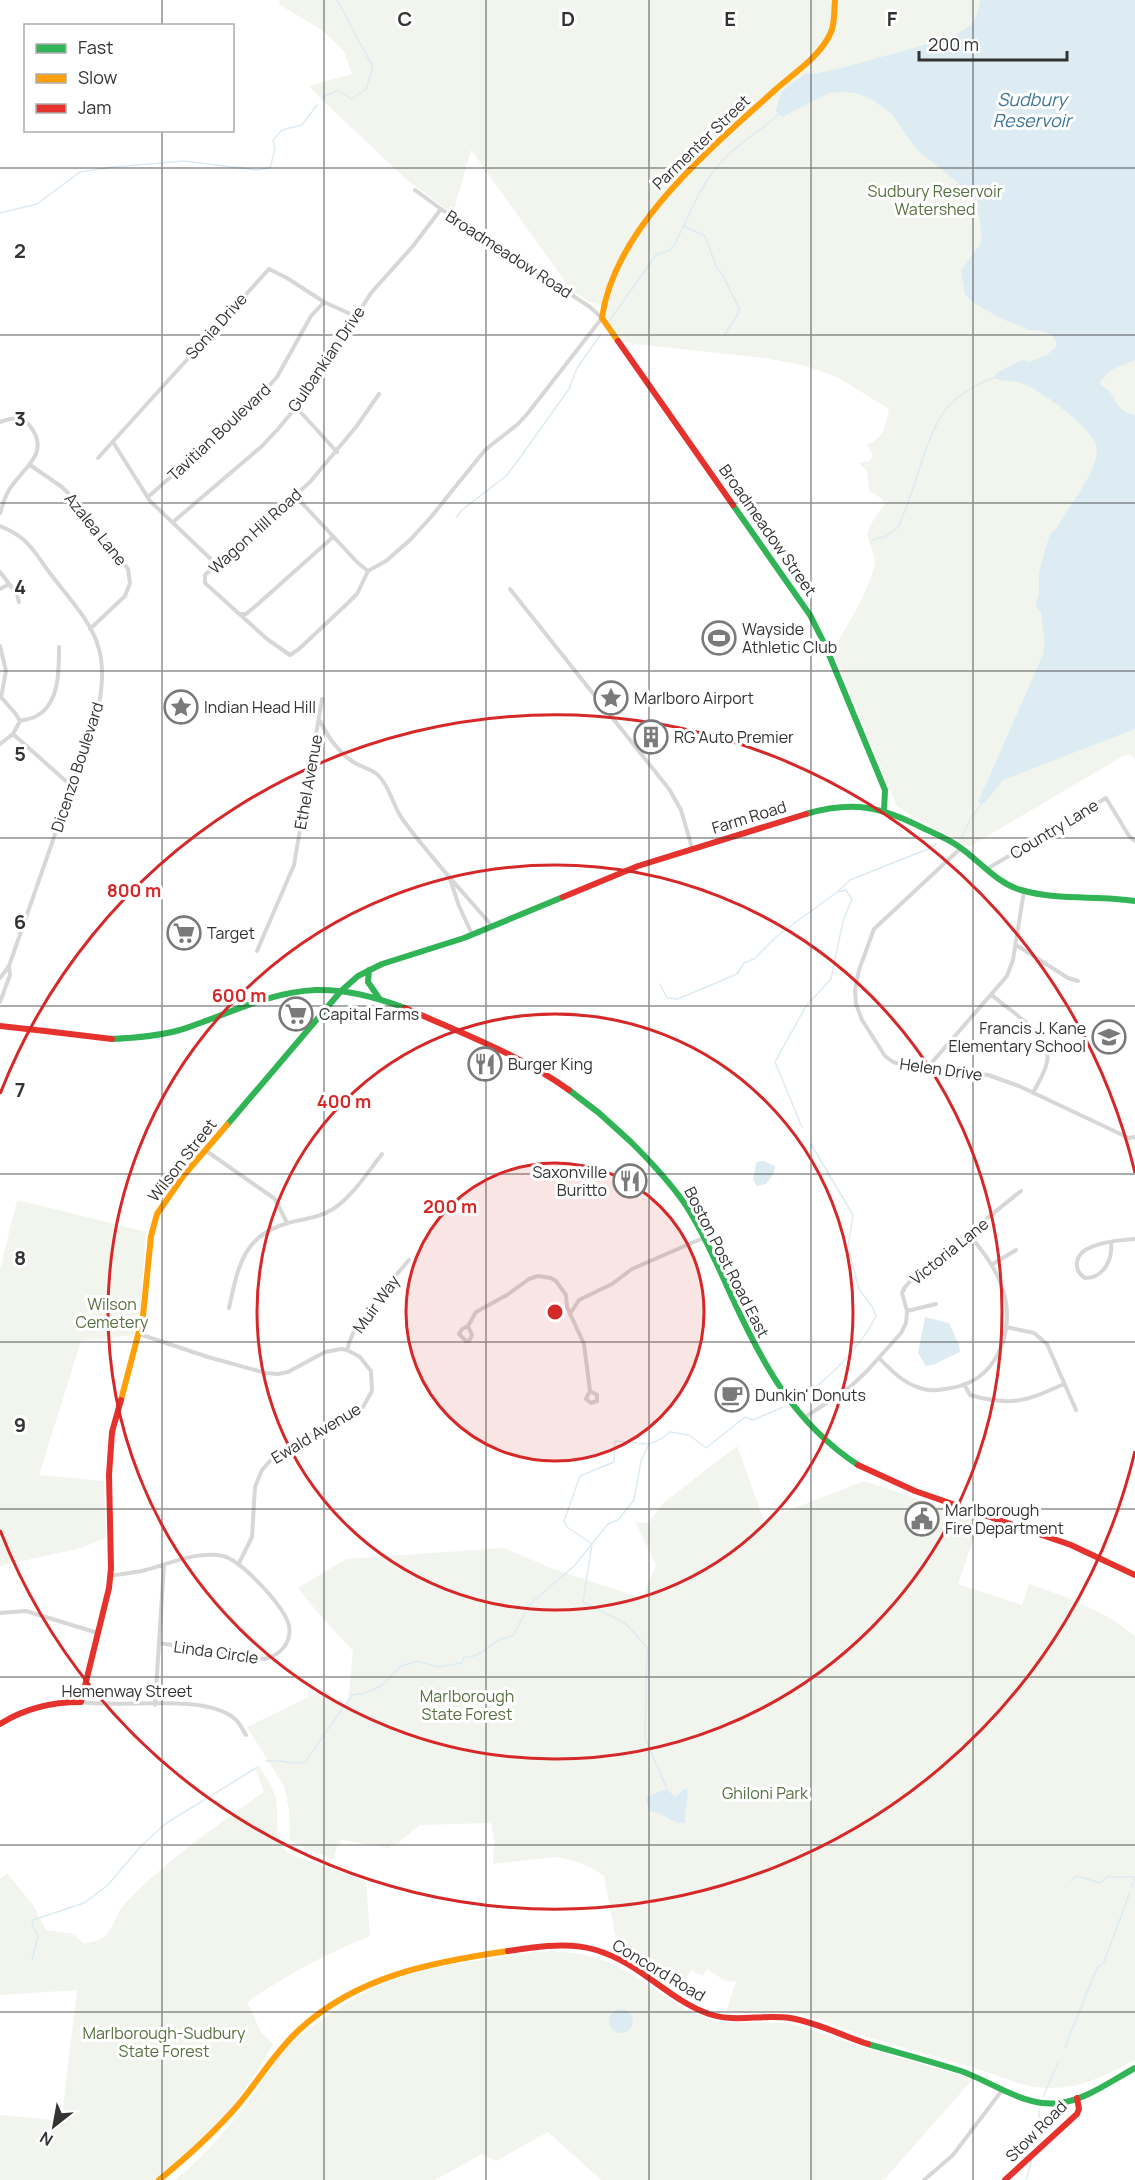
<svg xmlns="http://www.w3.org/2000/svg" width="1135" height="2180" font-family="Manrope,sans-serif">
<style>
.green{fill:#f1f5ed}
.water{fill:#ddebf3}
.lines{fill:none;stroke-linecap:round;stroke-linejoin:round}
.stream{stroke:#ddebf3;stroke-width:1.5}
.street{stroke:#d7d7d7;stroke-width:4}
.fast{stroke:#30b455;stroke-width:6}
.slow{stroke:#ff9f0a;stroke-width:6}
.jam{stroke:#e5322d;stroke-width:6}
.grid{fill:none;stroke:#333;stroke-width:1.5;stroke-opacity:0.55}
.ring{fill:none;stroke:#d62828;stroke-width:3}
.labels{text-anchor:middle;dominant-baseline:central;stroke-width:6;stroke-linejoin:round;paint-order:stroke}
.street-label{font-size:16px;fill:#333;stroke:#fff}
.park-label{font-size:16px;fill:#56703f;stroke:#fff}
.poi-label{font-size:16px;fill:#333;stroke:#fff;text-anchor:start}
.water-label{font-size:18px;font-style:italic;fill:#3f7597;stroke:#fff}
.grid-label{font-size:20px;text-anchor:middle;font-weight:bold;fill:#333;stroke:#fff;stroke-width:6;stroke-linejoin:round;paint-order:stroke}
.centre{fill:#d62828;stroke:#fff;stroke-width:3}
.ring-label{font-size:18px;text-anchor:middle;font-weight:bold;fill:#d62828;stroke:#fff;stroke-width:6;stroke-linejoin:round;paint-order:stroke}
</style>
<rect width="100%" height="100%" fill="#fff"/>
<path class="green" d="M 279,0 L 1135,0 L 1135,760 L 1131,755 L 1125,755 L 969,847 C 946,831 919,823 897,806 L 833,651 C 847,624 866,597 874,568 C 878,552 866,544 868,533 C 869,523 879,514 884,505 L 882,499 L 869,490 L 867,471 L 859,463 L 870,461 L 873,455 L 867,445 C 885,436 885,428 889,409 L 837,377 L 803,365 L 764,358 L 626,343 L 606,317 L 606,312 L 600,304 L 592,303 L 572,291 L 471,150 L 453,214 L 407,180 L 321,99 L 309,86 L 352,74 L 344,51 L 322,30 L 280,5 Z
M 17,1200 L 146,1232 L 141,1302 L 134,1335 L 81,1341 L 39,1475 L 104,1481 L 106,1538 L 81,1548 L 0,1566 L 0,1269 Z
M 737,1446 L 764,1520 L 864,1481 L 980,1520 L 958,1584 L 1022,1605 L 1029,1584 C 1068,1597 1103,1610 1135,1636 L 1135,2060 C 1115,2070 1094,2082 1072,2086 C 1031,2093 1011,2079 974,2068 C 937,2057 900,2047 864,2036 C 844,2029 824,2020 803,2015 C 777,2009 752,2013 726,2011 L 736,1982 L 725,1981 L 707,1969 L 703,1976 L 691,1970 L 679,1992 L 618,1951 L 604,1876 C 592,1866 571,1859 555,1857 L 493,1864 L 494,1843 L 492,1825 L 490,1823 L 420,1825 L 397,1844 L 388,1848 L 342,1840 L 336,1849 L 334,1859 L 308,1850 L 290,1840 L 289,1810 L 284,1786 L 247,1727 L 317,1693 L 328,1692 L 341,1705 L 348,1703 L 353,1651 L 318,1613 L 298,1588 L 346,1559 L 504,1548 L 556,1570 L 642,1598 L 656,1565 L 635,1522 L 648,1523 L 662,1504 Z
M 258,1765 C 264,1774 271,1784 275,1795 C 281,1815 270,1842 290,1854 L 366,1881 L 370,1936 C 327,1953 285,1976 247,2002 L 261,2032 L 273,2044 L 257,2071 L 227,2114 L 177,2163 L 155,2180 L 0,2180 L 0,2115 L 53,2120 L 62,2116 L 77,1990 L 0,1995 L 0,1879 L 7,1873 L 33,1905 L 46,1930 L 74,1934 L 83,1943 C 117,1942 110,1918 127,1901 C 168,1859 216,1826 264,1792 L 255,1768 Z
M 553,1951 L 581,1954 L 608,1962 L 633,1975 L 686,2010 L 717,2022 L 786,2023 L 803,2027 L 862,2047 L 973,2079 L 884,2180 L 601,2180 L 548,2132 L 496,2161 L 482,2154 L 435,2180 L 175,2180 C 222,2142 255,2094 287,2044 L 289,2045 C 320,2020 352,1996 390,1981 C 435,1964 486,1960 534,1952 Z"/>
<path class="water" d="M 980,0 L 1135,0 L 1135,360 L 1113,369 L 1100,381 L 1101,386 C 1118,391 1111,411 1135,415 L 1135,729 L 1003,780 L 984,804 L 978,802 L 1043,655 L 1045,642 L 1041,612 L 1037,608 L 1036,601 L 1039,595 L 1039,573 L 1044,553 L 1050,534 L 1057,528 C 1068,505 1096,476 1097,450 C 1097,431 1045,394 1028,386 C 1017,380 1007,382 997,379 L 995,376 L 997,373 L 1017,362 L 1024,360 L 1029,362 L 1047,355 L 1056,347 L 1056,341 L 1052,335 L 1042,331 L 1029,330 L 1000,318 L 974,303 L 965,294 L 961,271 L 980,244 L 982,238 L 979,216 L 967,190 L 917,150 L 892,114 L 871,99 L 856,93 L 843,92 L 829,93 L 782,117 L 776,111 L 781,92 L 806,73 L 814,74 L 842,68 L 952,37 L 971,25 L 977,15 Z
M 759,1161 L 764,1161 L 775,1166 L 774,1173 L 766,1184 L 757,1186 L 753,1180 L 756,1163 Z
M 925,1317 L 949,1323 L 959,1345 L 960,1352 L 935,1364 L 926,1366 L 918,1353 Z
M 687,1787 C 689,1800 684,1810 685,1823 C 669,1823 666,1813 649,1811 L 646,1797 L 667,1789 L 675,1797 Z
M609 2021a12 12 0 1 1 24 0a12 12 0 1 1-24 0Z"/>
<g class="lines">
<path class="stream" d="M 323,97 L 338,90 L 351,99 L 366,89 L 373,67 L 337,0
M 0,213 L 37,204 L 80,172 L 113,167 L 184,161 L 257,170 L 270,168 L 275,149 L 273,140 L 282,130 L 302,125 L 317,105
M 684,226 L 705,236 L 717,268 L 722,274 L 739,308 L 738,314 L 725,334
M 610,320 L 656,255 L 670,250 L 674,245 C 690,215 700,183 725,158 C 741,141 762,130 779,114
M 456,518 L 462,510 L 506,476 L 516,463 L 569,389 L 577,368 L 601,334
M 871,542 L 874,539 L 885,537 L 898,527 C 915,492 921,452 940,418 C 950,398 976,384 996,377
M 961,838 L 971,818 L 982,803
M 660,984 L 667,998 L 677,999 L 685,996 L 737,974 L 744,963 L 754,959 L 777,936 L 837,892
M 802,1127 L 775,1062 L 806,1006 L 831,979 L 843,921 L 852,899 L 846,890 L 837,892 L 850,880 L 933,847 L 936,843
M 797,1401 C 826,1381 861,1348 876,1316 L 873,1308 L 859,1289 L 848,1247 L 853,1215 L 811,1144
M 266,1761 C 280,1758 291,1766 305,1762 L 352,1695 L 365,1693 L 381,1686 L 401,1666 L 418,1661 L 438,1667 L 462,1663 L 464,1657 C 479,1659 487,1646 499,1640 C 503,1638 509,1637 513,1636 L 529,1605 L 575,1565 L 608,1524 L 618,1520 L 634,1500 L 641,1461 L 649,1444
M 667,1789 L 645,1738 L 647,1647 L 625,1623 L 583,1602 L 592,1544 L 567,1527 L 564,1521 L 580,1476 L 614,1462 L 615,1441 C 642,1442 647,1451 670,1432 L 689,1435 L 706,1448 L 745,1417 L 753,1420 L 783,1407
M 1071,1881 L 1077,1876 L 1100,1883 L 1107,1877 L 1135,1877
M 1131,1888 L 1135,1879
M 32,1960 L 38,1936 L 32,1925 L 33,1920 L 84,1903 L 108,1885 L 141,1846 L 165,1824 L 256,1768
M 1065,2047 L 1097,1968 L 1104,1962 L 1130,1892
M 1043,2097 L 1058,2063
M 1034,2147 L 1034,2128 L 1039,2117 L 1039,2110
M 1026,2180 L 1032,2159"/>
<path class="street" d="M 379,394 L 356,427 L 310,482 L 205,575 L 205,583 L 267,639 L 290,655 L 299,649 L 349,602 L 357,594 L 368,571 L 386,561 L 410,540 L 431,517 L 485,450 L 518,424 L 528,413 L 602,318 L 590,307 L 441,209 L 415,190
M 296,407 L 337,452
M 0,422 C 11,418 22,415 30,426 C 51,453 24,467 11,487 C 5,494 3,505 0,513
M 113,442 L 150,501 L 216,564
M 98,458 L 269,269 L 287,278 L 324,302 L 355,316
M 30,465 L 62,487 L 79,504 L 128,569 L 130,583 L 125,596 L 90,629
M 297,495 L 302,503 L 358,563 L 368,571
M 148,497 L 227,427 L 268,387 L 277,377 L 311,316 L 324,302
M 173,522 L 262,446 L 278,429 L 307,394 L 371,293 L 413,246 L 441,209
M 0,526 C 8,529 17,534 24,540 C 34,549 41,561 49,572 C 67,596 91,620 99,649 C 105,672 102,694 96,717 L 9,966 L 0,978
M 0,572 L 17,594 L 19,602
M 0,589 L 9,584
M 510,589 L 669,789 L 681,810 L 692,848
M 241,614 L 246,614 L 258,604 L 333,537
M 0,646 L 6,671 L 1,698
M 1,697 L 15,713 L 20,721 L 13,734
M 20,721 C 26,719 33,719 38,715 C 60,702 59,668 59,647
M 320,721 C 328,737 340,754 355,763 C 363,768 373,769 379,776 C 391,789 393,807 403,820 C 430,857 462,891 492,926
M 0,744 L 13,734 L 68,783 L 69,791
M 961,848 L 874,929 L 859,970 L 855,990 L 856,1004 L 862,1020 L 885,1056 L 893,1062 L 906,1066 L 988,1075 L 1019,1086 L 1129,1138 L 1135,1137
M 987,869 L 1106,798 L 1129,836 L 1135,841
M 450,879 L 459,906 L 472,934
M 1016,945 L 1068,978 L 1078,981
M 257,951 L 294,865 L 322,699
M 992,995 C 1009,1011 1053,1035 1047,1062 C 1045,1073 1038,1083 1033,1093
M 0,1002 L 10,975 L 9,967
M 928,1067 L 1007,976 L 1013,960 L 1024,891
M 205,1150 L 275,1199 L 287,1223
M 1111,1242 C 1113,1259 1104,1278 1085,1278 C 1079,1274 1076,1269 1077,1262 C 1079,1243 1119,1240 1135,1239
M 993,1264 L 1016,1250
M 229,1308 C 238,1267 243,1235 288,1223 C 303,1219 319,1218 333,1209 C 352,1197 368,1172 382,1154
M 907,1311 L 936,1304
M 570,1314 L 579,1300 L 612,1284 L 632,1269 L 703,1238
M 468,1326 L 472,1335 L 469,1341 L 466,1341 L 459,1334 L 462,1329 L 468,1326 L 476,1312 L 507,1295 L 529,1279 L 538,1276 L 551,1278 L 556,1281 L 566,1295 L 567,1307 L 584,1344 L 590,1391 L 586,1399 L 591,1403 L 597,1401 L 597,1395 L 590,1391
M 1006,1327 L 1034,1333 L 1047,1344 L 1076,1410
M 139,1334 L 208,1357 L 266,1373 L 278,1374 L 288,1372 L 325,1352 L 341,1349 L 347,1350 L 360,1357 L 371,1371 L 372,1391 L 363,1407 L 277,1453 L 262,1470 L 255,1487 L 252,1537 L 239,1563
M 347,1350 C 354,1319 389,1284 409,1260
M 879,1358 C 891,1370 903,1383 920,1388 C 931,1392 940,1390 951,1388 C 995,1381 1013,1337 1005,1297 C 999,1272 985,1254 969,1234
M 964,1384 L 970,1395 C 1012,1407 1026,1401 1064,1384
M 804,1418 L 850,1387 L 867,1371 L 901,1333 L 906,1323 L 907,1311 L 902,1293 L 905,1287 L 915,1276 L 1021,1191
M 110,1576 C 121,1574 131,1573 142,1571 C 167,1565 197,1550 223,1556 C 242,1561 285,1607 289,1626 C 292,1643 280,1655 265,1659 L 159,1643
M 0,1613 L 26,1611 L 98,1633
M 81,1702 C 122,1709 207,1692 236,1720 C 240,1724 243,1730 246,1735
M 155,1705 L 164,1565
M 924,2180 L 953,2155 L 1003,2089"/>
<path class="fast" d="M 733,505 L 810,615 L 825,645 L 885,790 L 884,811
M 806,814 C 854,800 882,807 925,829 C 936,834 948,839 958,846 C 979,860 996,883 1021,890 C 1058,901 1098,895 1135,901
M 369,970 L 368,982 L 379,998
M 112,1039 C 135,1038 158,1036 180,1030 C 225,1016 267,992 316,990 C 347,989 376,997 405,1008
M 569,1090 L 599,1113 L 631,1142
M 227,1125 L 341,991 L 358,976 L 382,964 L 464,938 L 563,897
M 631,1142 C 651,1162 669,1181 685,1204 C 703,1232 717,1264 731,1295 C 762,1363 793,1422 858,1465
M 868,2044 C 899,2053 930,2061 961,2071 C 992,2082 1026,2108 1060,2103 C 1087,2099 1111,2081 1135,2068"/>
<path class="slow" d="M 618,341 L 602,318 C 614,228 711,148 775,90 C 794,73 821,56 831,32 C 835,23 834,10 835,0
M 121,1400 L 143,1316 L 151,1236 L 157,1214 L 184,1175 L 227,1125
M 159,2180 C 187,2157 215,2132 238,2105 C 259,2080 275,2052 299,2030 C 357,1976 432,1962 508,1951"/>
<path class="jam" d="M 618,341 L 733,505
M 563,897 L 638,866 L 806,814
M 405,1008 C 462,1033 518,1054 569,1090
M 0,1026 L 45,1031
M 45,1031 L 112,1039
M 858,1465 L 915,1491 L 1071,1545 L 1135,1575
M 0,1724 C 25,1708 51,1702 81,1702 L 109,1588 L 111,1568 L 109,1475 L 112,1432 L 121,1400
M 508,1951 C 567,1942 596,1940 646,1976 C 666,1990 686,2006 709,2014 C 735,2023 763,2014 790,2018 C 817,2022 842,2036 868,2044
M 1005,2180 L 1077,2114 L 1079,2109 L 1077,2098"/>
</g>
<path class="grid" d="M 162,0 L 162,26M 324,0 L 324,2180M 486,0 L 486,2180M 649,0 L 649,2180M 811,0 L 811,2180M 973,0 L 973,2180M 162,130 L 162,2180M 0,168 L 1135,168M 0,335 L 1135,335M 0,503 L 1135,503M 0,671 L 1135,671M 0,838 L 1135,838M 0,1006 L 1135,1006M 0,1174 L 1135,1174M 0,1342 L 1135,1342M 0,1509 L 1135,1509M 0,1677 L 1135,1677M 0,1845 L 1135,1845M 0,2012 L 1135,2012"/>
<circle cx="555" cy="1312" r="149" fill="#d62828" fill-opacity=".12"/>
<g class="ring">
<circle cx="555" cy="1312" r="149"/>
<circle cx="555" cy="1312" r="298"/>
<circle cx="555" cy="1312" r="447"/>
<path d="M1135 1451A596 596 0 0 1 0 1530M0 1094A596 596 0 0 1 1135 1173"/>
</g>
<defs>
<g id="stadium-ring" transform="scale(1.725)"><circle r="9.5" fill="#fff" stroke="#7a7a7a" stroke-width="1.5"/><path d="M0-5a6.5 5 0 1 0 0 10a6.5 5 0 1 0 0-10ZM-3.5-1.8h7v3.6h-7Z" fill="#7a7a7a"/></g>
<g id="sight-ring" transform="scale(1.725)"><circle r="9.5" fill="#fff" stroke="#7a7a7a" stroke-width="1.5"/><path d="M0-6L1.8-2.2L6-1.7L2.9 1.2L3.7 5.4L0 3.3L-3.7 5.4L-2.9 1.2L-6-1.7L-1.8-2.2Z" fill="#7a7a7a"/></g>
<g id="building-ring" transform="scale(1.725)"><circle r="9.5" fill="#fff" stroke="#7a7a7a" stroke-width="1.5"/><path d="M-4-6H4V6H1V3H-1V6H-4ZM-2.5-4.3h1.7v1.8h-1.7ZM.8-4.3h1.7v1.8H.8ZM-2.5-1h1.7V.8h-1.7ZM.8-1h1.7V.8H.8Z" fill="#7a7a7a"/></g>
<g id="supermarket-ring" transform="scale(1.725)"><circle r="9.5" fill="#fff" stroke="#7a7a7a" stroke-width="1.5"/><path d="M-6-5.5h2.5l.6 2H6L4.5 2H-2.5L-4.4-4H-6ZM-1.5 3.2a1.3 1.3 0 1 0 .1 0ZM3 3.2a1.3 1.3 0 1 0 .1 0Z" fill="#7a7a7a"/></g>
<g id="school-ring" transform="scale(1.725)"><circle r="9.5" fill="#fff" stroke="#7a7a7a" stroke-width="1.5"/><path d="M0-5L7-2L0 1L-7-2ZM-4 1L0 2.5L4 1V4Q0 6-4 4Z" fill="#7a7a7a"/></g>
<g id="restaurant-ring" transform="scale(1.725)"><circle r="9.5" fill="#fff" stroke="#7a7a7a" stroke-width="1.5"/><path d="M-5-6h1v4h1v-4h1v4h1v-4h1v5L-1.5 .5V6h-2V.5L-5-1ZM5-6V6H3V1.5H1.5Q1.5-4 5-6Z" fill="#7a7a7a"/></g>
<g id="cafe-ring" transform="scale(1.725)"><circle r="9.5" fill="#fff" stroke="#7a7a7a" stroke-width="1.5"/><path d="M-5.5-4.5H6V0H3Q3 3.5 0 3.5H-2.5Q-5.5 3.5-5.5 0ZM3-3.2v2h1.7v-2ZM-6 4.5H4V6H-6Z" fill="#7a7a7a"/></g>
<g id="civic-ring" transform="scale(1.725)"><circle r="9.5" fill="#fff" stroke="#7a7a7a" stroke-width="1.5"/><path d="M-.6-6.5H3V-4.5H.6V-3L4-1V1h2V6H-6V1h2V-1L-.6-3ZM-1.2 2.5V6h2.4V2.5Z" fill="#7a7a7a"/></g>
</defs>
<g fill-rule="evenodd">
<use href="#stadium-ring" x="719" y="638"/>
<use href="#sight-ring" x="611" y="698"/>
<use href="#sight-ring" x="181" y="707"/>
<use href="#building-ring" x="651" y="737"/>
<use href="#supermarket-ring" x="184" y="933"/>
<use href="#supermarket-ring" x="296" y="1014"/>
<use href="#school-ring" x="1109" y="1037"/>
<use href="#restaurant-ring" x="485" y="1064"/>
<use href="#restaurant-ring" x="630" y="1181"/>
<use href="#cafe-ring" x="732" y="1395"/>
<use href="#civic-ring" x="922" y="1519"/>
</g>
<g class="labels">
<g class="street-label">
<text transform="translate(701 142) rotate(-44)">Parmenter Street</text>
<text transform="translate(509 254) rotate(33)">Broadmeadow Road</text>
<text transform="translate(216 326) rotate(-48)">Sonia Drive</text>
<text transform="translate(326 359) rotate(-56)">Gulbankian Drive</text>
<text transform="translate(219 432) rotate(-43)">Tavitian Boulevard</text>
<text transform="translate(96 529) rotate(51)">Azalea Lane</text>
<text transform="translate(768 530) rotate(55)">Broadmeadow Street</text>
<text transform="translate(255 531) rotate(-42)">Wagon Hill Road</text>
<text transform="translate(77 767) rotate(-72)">Dicenzo Boulevard</text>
<text transform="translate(308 782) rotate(-80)">Ethel Avenue</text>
<text transform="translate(749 817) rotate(-17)">Farm Road</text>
<text transform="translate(1054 829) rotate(-31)">Country Lane</text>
<text transform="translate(941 1069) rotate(8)">Helen Drive</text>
<text transform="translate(182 1160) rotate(-52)">Wilson Street</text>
<text transform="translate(949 1251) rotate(-39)">Victoria Lane</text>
<text transform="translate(727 1262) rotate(63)">Boston Post Road East</text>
<text transform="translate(376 1304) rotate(-54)">Muir Way</text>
<text transform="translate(316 1433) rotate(-31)">Ewald Avenue</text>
<text transform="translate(216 1652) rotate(8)">Linda Circle</text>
<text x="127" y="1691">Hemenway Street</text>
<text transform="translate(659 1970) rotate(31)">Concord Road</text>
<text transform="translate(1036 2131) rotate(-45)">Stow Road</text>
</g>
<g class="park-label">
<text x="935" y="191">Sudbury Reservoir<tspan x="935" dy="18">Watershed</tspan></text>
<text x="112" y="1304">Wilson<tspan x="112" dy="18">Cemetery</tspan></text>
<text x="467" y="1696">Marlborough<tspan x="467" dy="18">State Forest</tspan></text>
<text x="765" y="1793">Ghiloni Park</text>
<text x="164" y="2033">Marlborough-Sudbury<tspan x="164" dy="18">State Forest</tspan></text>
</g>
<g class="poi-label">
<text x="742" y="629">Wayside<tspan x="742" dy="18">Athletic Club</tspan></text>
<text x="634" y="698">Marlboro Airport</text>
<text x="204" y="707">Indian Head Hill</text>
<text x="674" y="737">RG Auto Premier</text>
<text x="207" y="933">Target</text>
<text x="319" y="1014">Capital Farms</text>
<text x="1086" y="1028" text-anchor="end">Francis J. Kane<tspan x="1086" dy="18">Elementary School</tspan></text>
<text x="508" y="1064">Burger King</text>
<text x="607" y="1172" text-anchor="end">Saxonville<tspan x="607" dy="18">Buritto</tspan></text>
<text x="755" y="1395">Dunkin' Donuts</text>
<text x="945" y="1510">Marlborough<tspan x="945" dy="18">Fire Department</tspan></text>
</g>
<g class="water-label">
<text x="1032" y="99">Sudbury<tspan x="1032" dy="21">Reservoir</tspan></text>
</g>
</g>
<g class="grid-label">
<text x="405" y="26">C</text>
<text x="568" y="26">D</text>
<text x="730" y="26">E</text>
<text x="892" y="26">F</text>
<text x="20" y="258">2</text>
<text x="20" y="426">3</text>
<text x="20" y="594">4</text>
<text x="20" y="761">5</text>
<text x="20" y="929">6</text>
<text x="20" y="1097">7</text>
<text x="20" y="1265">8</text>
<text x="20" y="1432">9</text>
</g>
<circle cx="555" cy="1312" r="9" class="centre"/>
<g class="ring-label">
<text x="134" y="897">800 m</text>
<text x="239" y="1002">600 m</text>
<text x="344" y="1108">400 m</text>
<text x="450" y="1213">200 m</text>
</g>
<rect x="24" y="24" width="210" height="108" fill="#ffffff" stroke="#adadad" stroke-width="1.5"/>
<rect x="36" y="44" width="30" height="9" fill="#30b455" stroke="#adadad" stroke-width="1.5"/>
<text x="78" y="54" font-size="18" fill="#333333">Fast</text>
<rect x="36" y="74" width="30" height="9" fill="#ff9f0a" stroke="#adadad" stroke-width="1.5"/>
<text x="78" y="84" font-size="18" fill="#333333">Slow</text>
<rect x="36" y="104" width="30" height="9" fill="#e5322d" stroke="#adadad" stroke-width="1.5"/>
<text x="78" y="114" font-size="18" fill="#333333">Jam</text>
<g transform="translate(54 2126) rotate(211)" stroke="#ffffff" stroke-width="4.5" paint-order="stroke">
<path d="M0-4.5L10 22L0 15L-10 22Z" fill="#333333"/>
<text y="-9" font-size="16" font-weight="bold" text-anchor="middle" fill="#333333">N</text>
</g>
<path d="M919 51v9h148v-9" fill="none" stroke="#333333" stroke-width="3"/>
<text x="928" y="51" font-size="18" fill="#333333" stroke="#ffffff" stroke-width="4.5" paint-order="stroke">200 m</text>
</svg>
